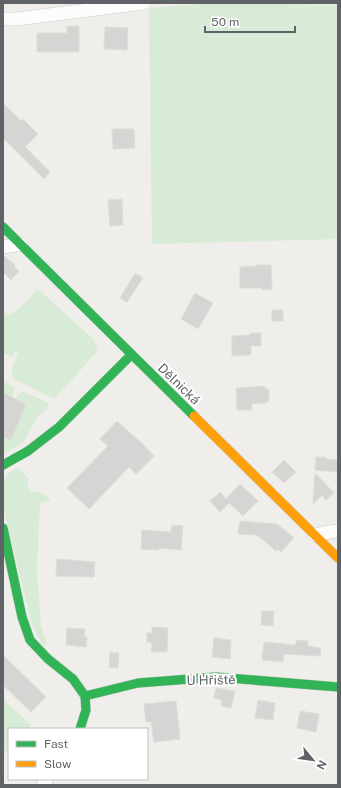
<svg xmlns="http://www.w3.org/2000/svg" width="341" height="788" font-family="'Public Sans',sans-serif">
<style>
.green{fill:#d8ebd6}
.building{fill:#d6d5d3;stroke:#deddd9}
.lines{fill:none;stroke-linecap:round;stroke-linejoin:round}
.street-casing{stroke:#cbcccc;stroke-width:14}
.fast-casing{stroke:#cacacb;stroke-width:10}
.slow-casing{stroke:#cacacb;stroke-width:10}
.street{stroke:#fdfcfc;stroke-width:13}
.fast{stroke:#30b455;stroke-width:9}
.slow{stroke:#ff9f0a;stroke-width:9}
.labels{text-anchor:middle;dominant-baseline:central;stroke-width:4;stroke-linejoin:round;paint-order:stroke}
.street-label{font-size:13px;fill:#5f6368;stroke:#fff}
</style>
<rect width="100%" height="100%" fill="#efeeea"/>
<path class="green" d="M 214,3 L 338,5 L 338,239 L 152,244 L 149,8 Z
M 37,288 L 94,340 L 98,350 L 70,382 L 54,399 L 14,379 C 9,369 15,362 18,353 L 15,351 L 12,357 L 3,352 L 3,312 L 11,315 L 28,300 Z
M 3,381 L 14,387 L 15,389 L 11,398 L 14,400 L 21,392 L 24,392 L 47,402 L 49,405 L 48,408 L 37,417 L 23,443 L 3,454 Z
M 16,468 L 19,468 L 29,479 L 27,484 L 31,491 L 42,493 L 51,500 L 40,503 L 37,571 L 41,626 L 47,645 L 43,646 L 32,624 L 3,508 L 3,482 L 8,474 Z
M 3,699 L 31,725 L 28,729 L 9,729 L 9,749 L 3,755 Z"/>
<path class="building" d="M 67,26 L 79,26 L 79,52 L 37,52 L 37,33 L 67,33 Z
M 105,27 L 128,28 L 127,50 L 104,49 Z
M 3,103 L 21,121 L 23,119 L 38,134 L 25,147 L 50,172 L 44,179 L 3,138 Z
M 112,129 L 134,129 L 135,148 L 113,149 Z
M 122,199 L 123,225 L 110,226 L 108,200 Z
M 3,255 L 15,265 L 14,266 L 19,271 L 11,280 L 3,272 Z
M 256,265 L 271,265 L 272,289 L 262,290 L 262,288 L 240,288 L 240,267 L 256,266 Z
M 135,273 L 143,278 L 127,302 L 120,298 Z
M 195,293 L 213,303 L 198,329 L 181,319 Z
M 272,310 L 283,310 L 283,321 L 272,321 Z
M 250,333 L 261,333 L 261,346 L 251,346 L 251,355 L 232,356 L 232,336 L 250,335 Z
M 265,386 L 265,389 L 269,389 L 269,402 L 266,402 L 266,403 L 251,404 L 252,410 L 237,410 L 236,388 Z
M 3,393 L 26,404 L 11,440 L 3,437 Z
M 117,421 L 146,447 L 145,447 L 154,456 L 136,474 L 129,467 L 89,509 L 67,488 L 108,446 L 100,439 Z
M 316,457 L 326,457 L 326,459 L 338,460 L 338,472 L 315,470 Z
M 284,460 L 296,472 L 284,483 L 272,472 Z
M 315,473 L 334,493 L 326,500 L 322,495 L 313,504 Z
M 240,484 L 258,501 L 243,516 L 229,503 L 220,512 L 210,501 L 220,492 L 226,499 Z
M 240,521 L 277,524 L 294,538 L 281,552 L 278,549 L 276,551 L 257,535 L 238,534 Z
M 172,525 L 183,526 L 181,550 L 159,548 L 159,550 L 141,549 L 142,530 L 171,532 Z
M 57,559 L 95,562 L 94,577 L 56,576 Z
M 262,611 L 274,611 L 273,626 L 261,625 Z
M 152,627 L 168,628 L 167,652 L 151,652 L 152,643 L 147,642 L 147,633 L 152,633 Z
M 67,628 L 85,629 L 84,637 L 87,637 L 86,647 L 66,645 Z
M 214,638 L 231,640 L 230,659 L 212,657 Z
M 296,640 L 308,641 L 308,646 L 321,648 L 320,656 L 284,654 L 283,662 L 262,660 L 264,642 L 296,645 Z
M 110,652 L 119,653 L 118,668 L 109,667 Z
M 3,655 L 46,697 L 31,712 L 3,685 Z
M 216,688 L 235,691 L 231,708 L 221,706 L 222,700 L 214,698 Z
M 258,700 L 275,703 L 273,720 L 255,718 Z
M 176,701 L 180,739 L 154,742 L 151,722 L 146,722 L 144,704 Z
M 300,711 L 319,714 L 316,732 L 297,728 Z"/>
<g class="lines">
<g class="street-casing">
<path id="street" d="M 3,19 L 17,19 L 144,3
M 3,247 L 21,244
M 315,535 L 323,533 L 338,531
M 43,785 L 47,779"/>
</g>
<g class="fast-casing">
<path id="fast" d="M 3,227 L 194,416
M 3,465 L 28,451 L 59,427 L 131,355
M 3,528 L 22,617 L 30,640 L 48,659 L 73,679 L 85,696 L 86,710 L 80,729
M 85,696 L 138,683 L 216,677 L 338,687"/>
</g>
<g class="slow-casing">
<path id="slow" d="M 194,416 L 338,558"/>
</g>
<use href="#street" class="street"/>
<use href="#fast" class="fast"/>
<use href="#slow" class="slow"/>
</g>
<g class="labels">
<g class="street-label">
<text transform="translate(179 384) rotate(44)">Dělnická</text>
<text transform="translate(211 680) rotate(-1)">U Hřiště</text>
</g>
</g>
<rect width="341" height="788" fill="none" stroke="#5f6368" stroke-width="8"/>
<rect x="8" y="728" width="140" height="52" fill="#ffffff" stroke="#bfc1c3"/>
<rect x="16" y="741" width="20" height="6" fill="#30b455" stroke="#bfc1c3"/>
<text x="44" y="748" font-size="12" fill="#5f6368">Fast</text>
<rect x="16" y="761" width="20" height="6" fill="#ff9f0a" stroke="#bfc1c3"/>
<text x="44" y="768" font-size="12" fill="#5f6368">Slow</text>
<g transform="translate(313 760) rotate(119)" stroke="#ffffff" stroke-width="3" paint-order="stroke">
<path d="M0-3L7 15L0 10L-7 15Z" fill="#5f6368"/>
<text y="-6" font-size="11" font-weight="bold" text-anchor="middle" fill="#5f6368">N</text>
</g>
<path d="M205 26v6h90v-6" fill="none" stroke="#5f6368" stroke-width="2"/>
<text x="211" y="26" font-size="12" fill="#5f6368" stroke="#ffffff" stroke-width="3" paint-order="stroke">50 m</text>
</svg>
